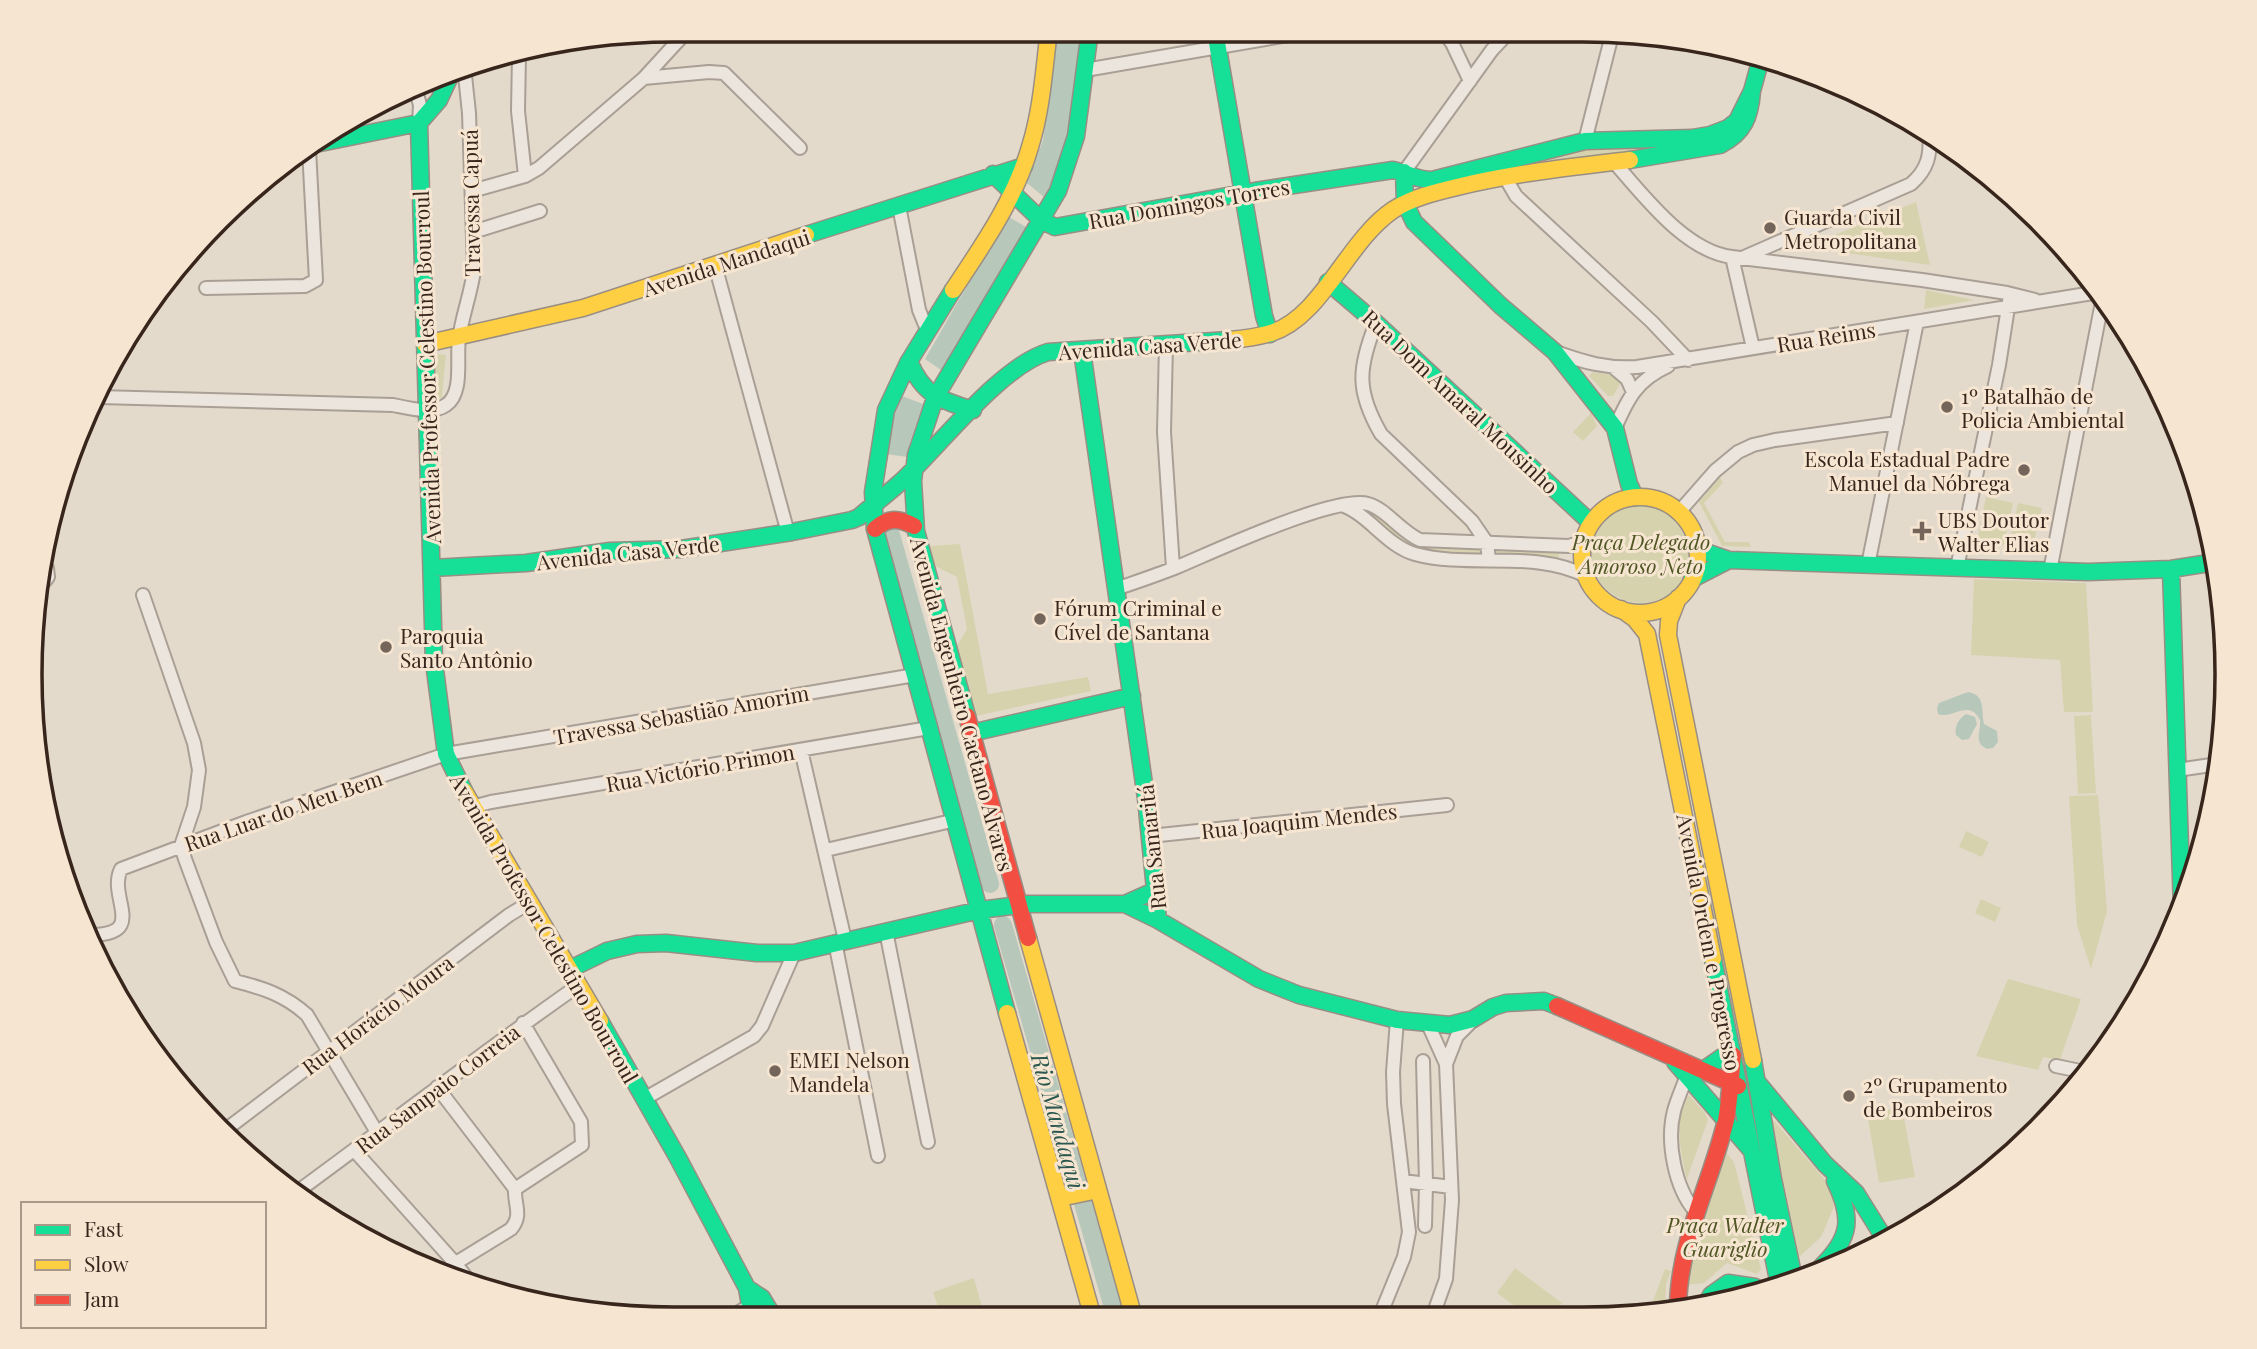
<svg xmlns="http://www.w3.org/2000/svg" width="2257" height="1349" font-family="'Playfair Display',serif">
<style>
.green{fill:#d7d2ae}
.water{fill:#b7c8bb}
.lines{fill:none;stroke-linecap:round;stroke-linejoin:round}
.river{stroke:#b7c8bb;stroke-width:18}
.street-casing{stroke:#a99f95;stroke-width:16}
.fast-casing{stroke:#998e84;stroke-width:19}
.slow-casing{stroke:#998e84;stroke-width:19}
.jam-casing{stroke:#998e84;stroke-width:19}
.street{stroke:#ece5dd;stroke-width:12}
.fast{stroke:#16e098;stroke-width:16}
.slow{stroke:#ffcf43;stroke-width:16}
.jam{stroke:#f24e42;stroke-width:16}
.poi-dot{fill:#74655a;stroke:#f6e6d1;stroke-width:2.5}
.labels{text-anchor:middle;dominant-baseline:central;stroke-width:6;stroke-linejoin:round;paint-order:stroke}
.street-label{font-size:21px;fill:#38261d;stroke:#f6e6d1}
.poi-label{font-size:21px;fill:#38261d;stroke:#f6e6d1;text-anchor:start}
.park-label{font-size:21px;font-style:italic;fill:#4f5523;stroke:#f6e6d1}
.water-label{font-size:23px;font-style:italic;fill:#2c584f;stroke:#f6e6d1}
.rim{fill:none;stroke:#38261d;stroke-width:3.5}
</style>
<rect width="100%" height="100%" fill="#e4dacc"/>
<path class="green" d="M 1572,147 L 1658,147 L 1656,150 L 1544,161 Z
M 1916,202 L 1930,265 L 1805,247 Z
M 1926,290 L 1974,300 L 1924,309 Z
M 439,354 L 446,355 L 442,397 L 436,401 L 434,398 L 434,357 Z
M 1593,372 L 1618,376 L 1622,381 L 1613,396 L 1608,396 L 1589,376 Z
M 1591,413 L 1597,426 L 1583,441 L 1573,432 Z
M 1720,477 L 1723,483 L 1704,503 L 1725,542 L 1749,542 L 1751,547 L 1722,546 L 1699,502 Z
M 1986,497 L 2013,503 L 2004,545 L 1977,539 Z
M 2018,503 L 2042,508 L 2032,549 L 2009,544 Z
M1591 553a50 50 0 1 1 100 0a50 50 0 1 1-100 0Z
M 1363,507 L 1417,545 L 1559,553 L 1559,559 L 1415,549 L 1392,536 L 1357,509 Z
M 960,544 L 988,694 L 1088,677 L 1091,691 L 976,716 L 957,646 L 967,629 L 957,577 L 935,566 L 930,546 Z
M 1974,579 L 2086,583 L 2093,712 L 2064,712 L 2060,660 L 1971,655 Z
M 2091,715 L 2096,793 L 2078,794 L 2074,716 Z
M 2098,795 L 2107,911 L 2091,969 L 2077,925 L 2069,796 Z
M 1966,831 L 1989,842 L 1982,857 L 1959,847 Z
M 1705,858 L 1743,1048 L 1739,1049 L 1701,859 Z
M 1981,899 L 2001,908 L 1995,922 L 1975,913 Z
M 2008,979 L 2081,999 L 2060,1060 L 2043,1057 L 2038,1070 L 1976,1056 Z
M 1689,1095 L 1705,1113 L 1708,1120 L 1687,1179 C 1681,1157 1672,1113 1689,1095 Z
M 1902,1107 L 1915,1177 L 1879,1183 L 1867,1113 Z
M 1770,1116 L 1827,1182 L 1833,1200 L 1834,1207 L 1821,1237 L 1799,1257 Z
M 1725,1151 L 1734,1162 L 1761,1269 L 1757,1274 L 1727,1263 L 1704,1283 L 1687,1285 L 1704,1213 Z
M 1515,1268 L 1562,1303 L 1551,1318 L 1531,1318 L 1497,1293 Z
M 1665,1269 L 1671,1271 L 1666,1284 L 1665,1311 L 1648,1314 Z
M 974,1278 L 985,1318 L 942,1318 L 933,1292 Z"/>
<path class="water" d="M 1058,30 L 1083,30 C 1076,87 1073,147 1044,197 L 1027,183 L 1043,140 Z
M 1007,216 L 1028,228 L 941,370 L 925,359 Z
M 902,396 L 923,404 L 910,442 L 908,457 L 885,454 L 893,418 Z
M 1968,692 C 1986,695 1981,710 1984,724 L 1997,731 L 1998,742 L 1993,748 L 1987,749 C 1973,742 1981,733 1980,720 C 1969,698 1952,720 1938,714 L 1937,708 L 1939,703 Z
M 1966,714 L 1975,717 L 1977,724 L 1969,739 L 1962,740 L 1956,735 C 1954,727 1959,718 1966,714 Z"/>
<g class="lines">
<path class="river" d="M 891,535 L 990,884
M 1003,925 L 1116,1318"/>
<g class="street-casing">
<path id="street" d="M 1442,31 L 1452,43 L 1470,81
M 519,55 L 518,111 L 525,176
M 1085,70 L 1312,31
M 644,78 L 688,30
M 416,91 L 420,105 L 419,123
M 1585,141 L 1613,31
M 1614,162 C 1644,196 1685,251 1732,257 L 1922,280 L 2007,293 L 2035,300
M 1404,172 L 1492,50 L 1510,31
M 1502,172 L 1516,196 L 1652,322 L 1688,360
M 472,191 L 525,176 L 539,168 L 644,78 L 709,72 L 724,73 L 800,148
M 899,206 L 919,310 L 928,332
M 473,232 L 540,211
M 1732,257 L 1753,348
M 1742,258 L 1911,184 C 1928,169 1931,155 1929,133
M 715,265 L 788,533
M 206,288 L 305,286 L 316,280 L 309,149
M 1376,323 C 1358,368 1356,391 1381,434 L 1472,521 L 1487,543 L 1489,560
M 1166,345 L 1164,432 L 1173,568
M 1556,352 C 1583,362 1607,369 1637,367 L 2099,292
M 1614,368 L 1627,379 L 1633,392
M 99,397 L 393,405 C 408,408 432,415 446,405 C 464,393 456,358 459,339 C 462,316 471,294 474,270 L 469,113 L 464,66
M 1615,428 C 1628,398 1637,380 1668,366
M 1344,506 C 1370,516 1387,546 1415,554 C 1470,569 1534,549 1586,576
M 1679,512 L 1715,471 L 1738,452 L 1753,445 L 1775,440 L 1897,423
M 1868,565 L 1917,322
M 1957,568 L 1999,365 L 2009,301
M 2050,571 L 2103,297
M 45,581 L 48,577 L 47,568
M 1116,589 C 1136,582 1157,575 1177,567 C 1213,552 1335,495 1368,504 C 1385,508 1401,532 1420,540 L 1569,546 L 1584,541
M 143,595 L 194,743 L 199,770 L 194,807 L 181,846 L 185,859 L 216,942 L 235,981 C 263,988 285,995 307,1015 L 378,1134
M 801,750 L 845,940
M 2177,770 L 2218,764
M 472,807 L 491,802 L 929,728
M 1150,836 L 1447,805
M 826,850 L 956,820
M 886,931 L 928,1142
M 92,935 C 148,934 107,897 121,869 L 246,822 L 446,754 L 915,675
M 835,942 L 878,1156
M 1428,1024 L 1446,1064 L 1452,1200 L 1446,1279 L 1432,1318
M 1423,1061 L 1426,1183 L 1425,1226
M 1446,1064 L 1457,1036 L 1472,1021
M 2056,1066 L 2085,1072
M 1687,1075 C 1683,1087 1677,1099 1674,1111 C 1666,1142 1675,1188 1695,1211
M 437,1087 L 515,1189 C 514,1205 523,1215 511,1229 L 441,1272
M 644,1099 L 754,1036 L 762,1026 L 794,953
M 228,1128 L 509,915 L 529,903
M 354,1150 L 455,1263 L 473,1286
M 1403,1181 L 1451,1187
M 515,1189 L 582,1145 L 581,1122 L 523,1023
M 297,1192 C 391,1123 483,1052 579,985
M 729,1318 L 756,1302
M 1379,1318 L 1404,1257 L 1409,1232 L 1394,1104 L 1393,1072 L 1397,1020"/>
</g>
<g class="fast-casing">
<path id="fast" d="M 1215,31 L 1264,316 L 1270,334
M 419,123 L 434,662 L 446,754 L 464,791
M 320,143 L 419,123 L 439,100 L 452,72
M 1630,160 L 1720,145 C 1744,133 1750,117 1752,91
M 1404,172 L 1405,203 L 1414,222 L 1501,306 L 1555,352 L 1615,428 L 1629,484 L 1635,497
M 993,174 L 1041,220 L 1055,227 L 1255,191 L 1393,170 C 1407,173 1417,180 1432,180 L 1585,141 L 1692,138 L 1710,135 L 1728,128 L 1737,121 L 1752,91 L 1761,58
M 806,235 L 1024,166
M 1328,282 L 1376,323 L 1591,523
M 953,290 L 908,363 L 886,410 L 873,492 L 875,529 L 1007,1013
M 1082,351 L 1146,798 L 1158,920
M 909,361 C 923,395 940,400 973,410
M 1697,549 L 1729,560 L 2088,572 L 2171,569 L 2216,562
M 432,568 L 526,563 L 610,551 L 681,549 L 792,532 L 852,520 L 859,517 C 874,504 890,492 904,479 C 941,444 1001,366 1048,352 L 1229,340
M 2171,569 L 2182,909
M 1692,579 L 1729,560
M 967,716 L 916,531 L 913,481 L 916,455 L 935,398 L 1058,191 L 1076,136 L 1090,30
M 971,733 L 1132,696
M 1125,904 L 1158,920 L 1259,979 L 1299,995 L 1397,1020 L 1450,1025 L 1473,1019 L 1493,1007 L 1506,1003 L 1544,1001 L 1557,1006
M 1713,959 L 1779,1285
M 570,969 L 607,951 L 637,944 L 666,943 L 757,953 L 794,953 L 980,910 L 1027,904 L 1125,904 L 1154,891
M 600,1021 L 678,1158 L 747,1288 L 750,1305 L 757,1318
M 1753,1060 L 1773,1179 L 1794,1279
M 1675,1062 L 1752,1151
M 1702,1071 L 1732,1050
M 1758,1083 L 1825,1164 L 1856,1193 L 1886,1241
M 1821,1267 C 1851,1238 1853,1218 1835,1181
M 747,1288 L 762,1298 L 774,1318
M 1706,1304 L 1711,1295 L 1728,1283 L 1755,1287 L 1763,1292"/>
</g>
<g class="slow-casing">
<path id="slow" d="M 953,290 C 983,245 1015,199 1030,147 C 1042,109 1044,69 1049,30
M 1229,340 C 1242,339 1258,337 1271,333 C 1322,317 1347,241 1393,210 C 1411,198 1436,192 1457,187 C 1514,173 1572,167 1630,160
M 425,344 L 583,308 L 806,235
M1582 555a58 58 0 1 1 116 0a58 58 0 1 1-116 0Z
M 1678,598 L 1669,621 L 1668,635 L 1753,1060
M 1621,609 L 1635,619 L 1647,634 L 1713,959
M 464,791 L 600,1021
M 1028,938 L 1134,1318
M 1007,1013 L 1093,1318
M 1060,1198 L 1098,1190"/>
</g>
<g class="jam-casing">
<path id="jam" d="M 875,529 C 888,517 899,518 914,526
M 967,716 L 1028,938
M 1557,1006 L 1738,1086
M 1678,1309 C 1678,1243 1711,1183 1726,1120 C 1730,1099 1731,1076 1733,1055"/>
</g>
<use href="#street" class="street"/>
<use href="#fast" class="fast"/>
<use href="#slow" class="slow"/>
<use href="#jam" class="jam"/>
</g>
<g class="poi-dot">
<circle cx="1770" cy="228" r="7"/>
<circle cx="1947" cy="407" r="7"/>
<circle cx="2024" cy="470" r="7"/>
<path d="M1918.5 520.5h7v7h7v7h-7v7h-7v-7h-7v-7h7z"/>
<circle cx="1040" cy="619" r="7"/>
<circle cx="386" cy="647" r="7"/>
<circle cx="775" cy="1071" r="7"/>
<circle cx="1849" cy="1096" r="7"/>
</g>
<g class="labels">
<g class="street-label">
<text transform="translate(470 203) rotate(-91)">Travessa Capuá</text>
<text transform="translate(1189 203) rotate(-10)">Rua Domingos Torres</text>
<text transform="translate(726 262) rotate(-18)">Avenida Mandaqui</text>
<text transform="translate(1826 336) rotate(-9)">Rua Reims</text>
<text transform="translate(1150 345) rotate(-4)">Avenida Casa Verde</text>
<text transform="translate(426 367) rotate(-92)">Avenida Professor Celestino Bourroul</text>
<text transform="translate(1461 401) rotate(43)">Rua Dom Amaral Mousinho</text>
<text transform="translate(628 552) rotate(-6)">Avenida Casa Verde</text>
<text transform="translate(963 704) rotate(75)">Avenida Engenheiro Caetano Alvares</text>
<text transform="translate(681 714) rotate(-10)">Travessa Sebastião Amorim</text>
<text transform="translate(700 767) rotate(-10)">Rua Victório Primon</text>
<text transform="translate(283 810) rotate(-19)">Rua Luar do Meu Bem</text>
<text transform="translate(1299 820) rotate(-6)">Rua Joaquim Mendes</text>
<text transform="translate(1151 847) rotate(-96)">Rua Samaritá</text>
<text transform="translate(545 928) rotate(60)">Avenida Professor Celestino Bourroul</text>
<text transform="translate(1710 942) rotate(79)">Avenida Ordem e Progresso</text>
<text transform="translate(377 1014) rotate(-37)">Rua Horácio Moura</text>
<text transform="translate(437 1088) rotate(-37)">Rua Sampaio Correia</text>
</g>
<g class="poi-label">
<text x="1784" y="216">Guarda Civil<tspan x="1784" dy="24">Metropolitana</tspan></text>
<text x="1961" y="395">1º Batalhão de<tspan x="1961" dy="24">Policia Ambiental</tspan></text>
<text x="2010" y="458" text-anchor="end">Escola Estadual Padre<tspan x="2010" dy="24">Manuel da Nóbrega</tspan></text>
<text x="1938" y="519">UBS Doutor<tspan x="1938" dy="24">Walter Elias</tspan></text>
<text x="1054" y="607">Fórum Criminal e<tspan x="1054" dy="24">Cível de Santana</tspan></text>
<text x="400" y="635">Paroquia<tspan x="400" dy="24">Santo Antônio</tspan></text>
<text x="789" y="1059">EMEI Nelson<tspan x="789" dy="24">Mandela</tspan></text>
<text x="1863" y="1084">2º Grupamento<tspan x="1863" dy="24">de Bombeiros</tspan></text>
</g>
<g class="park-label">
<text x="1641" y="541">Praça Delegado<tspan x="1641" dy="24">Amoroso Neto</tspan></text>
<text x="1725" y="1224">Praça Walter<tspan x="1725" dy="24">Guariglio</tspan></text>
</g>
<g class="water-label">
<text transform="translate(1059 1121) rotate(74)">Rio Mandaqui</text>
</g>
</g>
<path d="M0 0H2257V1349H0ZM674 42H1583A632 632 0 0 1 2215 674V675A632 632 0 0 1 1583 1307H674A632 632 0 0 1 42 675V674A632 632 0 0 1 674 42Z" fill="#f6e6d1" fill-rule="evenodd"/>
<path class="rim" d="M674 42H1583A632 632 0 0 1 2215 674V675A632 632 0 0 1 1583 1307H674A632 632 0 0 1 42 675V674A632 632 0 0 1 674 42Z"/>
<rect x="21" y="1202" width="245" height="126" fill="#f6e6d1" stroke="#aa9989" stroke-width="2"/>
<rect x="35" y="1225" width="35" height="10" fill="#16e098" stroke="#aa9989" stroke-width="2"/>
<text x="84" y="1237" font-size="21" fill="#38261d">Fast</text>
<rect x="35" y="1260" width="35" height="10" fill="#ffcf43" stroke="#aa9989" stroke-width="2"/>
<text x="84" y="1272" font-size="21" fill="#38261d">Slow</text>
<rect x="35" y="1295" width="35" height="10" fill="#f24e42" stroke="#aa9989" stroke-width="2"/>
<text x="84" y="1307" font-size="21" fill="#38261d">Jam</text>
</svg>
